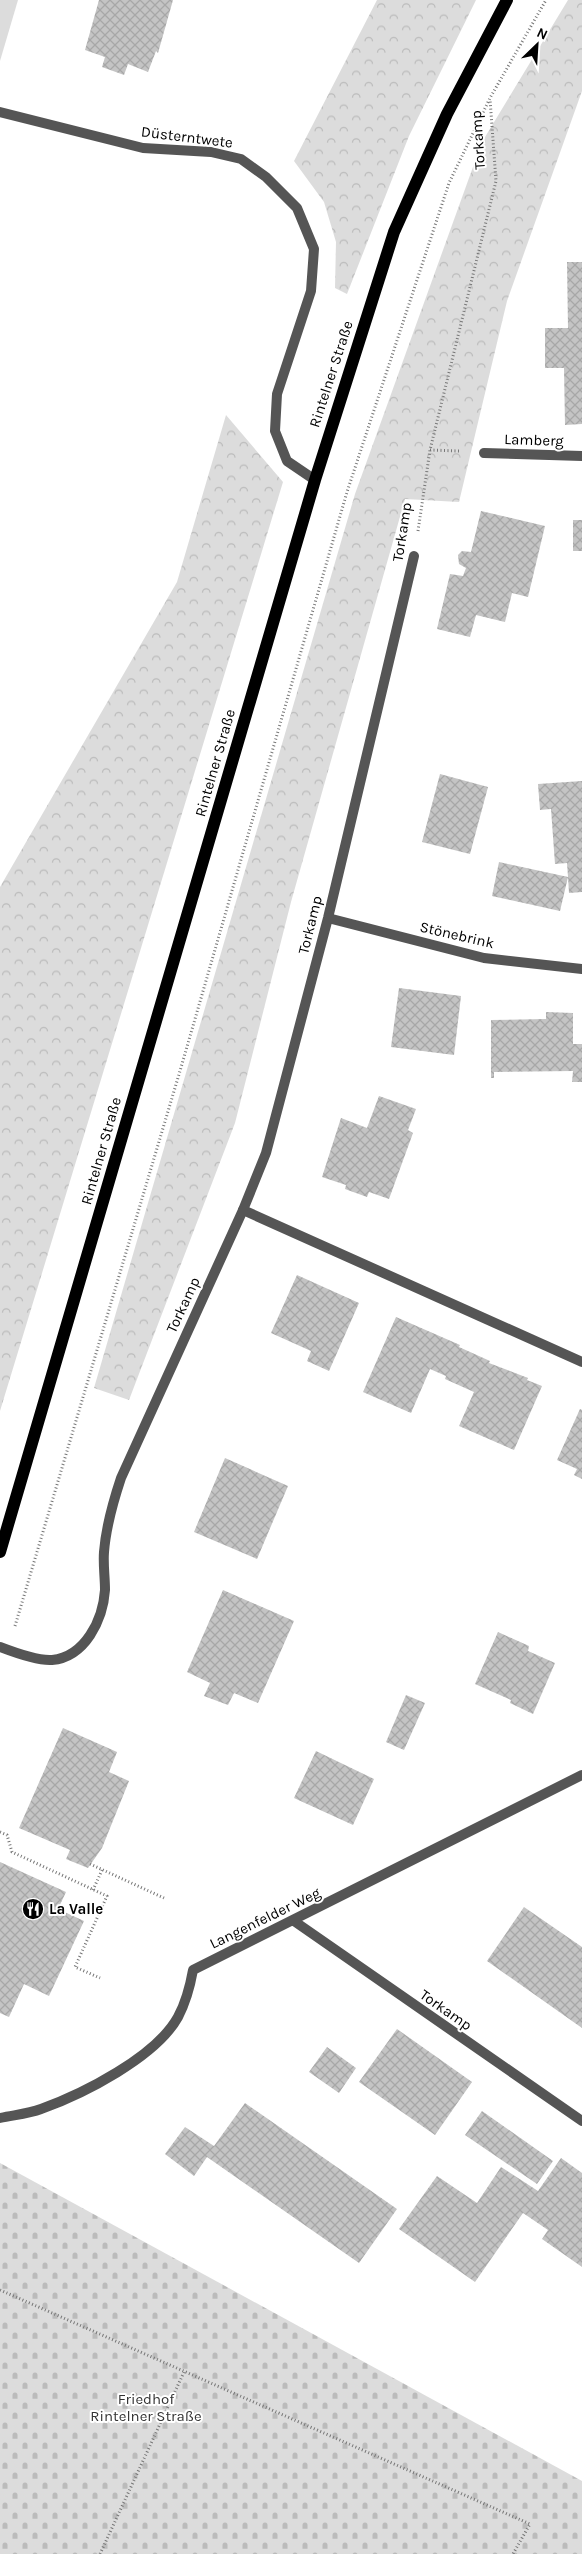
<svg xmlns="http://www.w3.org/2000/svg" width="582" height="2554" font-family="Karla,sans-serif">
<style>
.green{fill:#dcdcdc}
.forest{fill:url(#forest-crowns)}
.cemetery{fill:url(#cemetery-stones)}
.building{fill:url(#building-cross-hatch)}
.lines{fill:none;stroke-linecap:round;stroke-linejoin:round}
.path{stroke:#777;stroke-width:3;stroke-dasharray:1 2.5;stroke-linecap:butt}
.service{stroke:#555;stroke-width:10}
.minor{stroke:#555;stroke-width:10}
.primary{stroke:#000;stroke-width:12}
.labels{text-anchor:middle;dominant-baseline:central;stroke-width:4;stroke-linejoin:round;paint-order:stroke}
.street-label{font-size:15px;fill:#000;stroke:#fff}
.poi-label{font-size:15px;font-weight:bold;fill:#000;stroke:#fff;text-anchor:start}
.park-label{font-size:15px;fill:#333;stroke:#fff}
</style>
<defs>
<pattern id="forest-crowns" width="20" height="18" patternUnits="userSpaceOnUse" patternTransform="scale(1.25)"><rect width="20" height="18" fill="#dcdcdc"/><path d="M2 6a3 3 0 1 1 6 0M12 15a3 3 0 1 1 6 0" fill="none" stroke="#bbb"/></pattern>
<pattern id="cemetery-stones" width="16" height="16" patternUnits="userSpaceOnUse" patternTransform="scale(1.25)"><rect width="16" height="16" fill="#dcdcdc"/><path d="M2 7V4a2 2 0 0 1 4 0v3zM10 15v-3a2 2 0 0 1 4 0v3z" fill="#bbb"/></pattern>
<pattern id="building-cross-hatch" width="8" height="8" patternUnits="userSpaceOnUse" patternTransform="scale(1.25)"><rect width="8" height="8" fill="#c4c4c4"/><path d="M0 0l8 8M0 8l8-8" fill="none" stroke="#a7a7a7"/></pattern>
</defs>
<rect width="100%" height="100%" fill="#fff"/>
<path class="green" d="M 0,0 L 18,0 L 0,61 Z"/>
<path class="forest" d="M 377,0 L 476,0 L 409,136 L 347,294 L 335,288 L 336,242 L 324,202 L 294,161 Z
M 568,0 L 582,0 L 582,91 L 507,301 L 459,502 L 405,499 L 291,902 L 235,1123 L 129,1400 L 94,1388 L 355,494 L 482,142 Z
M 226,415 L 283,482 L 0,1411 L 0,887 L 177,582 Z"/>
<path class="cemetery" d="M 0,2163 L 582,2481 L 582,2554 L 0,2554 Z"/>
<path class="building" d="M 99,0 L 173,0 L 158,53 L 156,51 L 148,72 L 128,64 L 124,75 L 102,67 L 105,57 L 85,50 Z
M 567,262 L 582,262 L 582,424 L 565,425 L 564,368 L 545,368 L 545,328 L 568,328 Z
M 481,511 L 545,526 L 528,597 L 512,593 L 505,622 L 476,615 L 470,637 L 437,629 L 450,574 L 463,576 L 466,568 L 459,564 L 458,555 L 462,551 L 471,552 Z
M 573,520 L 582,520 L 582,551 L 573,551 Z
M 440,774 L 488,787 L 470,854 L 422,842 Z
M 582,781 L 582,892 L 569,893 L 568,877 L 560,911 L 492,896 L 499,862 L 568,877 L 567,863 L 555,864 L 551,809 L 540,810 L 538,784 Z
M 399,988 L 461,996 L 454,1055 L 391,1047 Z
M 546,1012 L 573,1013 L 573,1044 L 582,1044 L 582,1082 L 572,1082 L 573,1071 L 494,1072 L 494,1078 L 491,1078 L 491,1020 L 546,1019 Z
M 379,1096 L 416,1109 L 408,1130 L 413,1133 L 389,1199 L 369,1192 L 367,1197 L 345,1189 L 346,1185 L 322,1177 L 341,1118 L 367,1128 Z
M 297,1275 L 359,1303 L 329,1371 L 307,1361 L 311,1351 L 271,1333 Z
M 396,1317 L 460,1345 L 459,1347 L 490,1361 L 489,1363 L 528,1378 L 527,1380 L 542,1386 L 514,1450 L 459,1426 L 474,1392 L 445,1379 L 446,1376 L 430,1369 L 411,1413 L 363,1392 Z
M 580,1409 L 582,1410 L 582,1479 L 574,1475 L 577,1469 L 557,1460 Z
M 225,1458 L 288,1486 L 257,1559 L 194,1532 Z
M 223,1590 L 294,1621 L 258,1703 L 234,1693 L 228,1705 L 204,1696 L 210,1683 L 187,1672 Z
M 498,1632 L 529,1646 L 528,1651 L 555,1663 L 533,1714 L 510,1703 L 511,1700 L 475,1684 Z
M 406,1695 L 425,1703 L 404,1750 L 386,1742 Z
M 63,1728 L 117,1752 L 109,1772 L 129,1781 L 102,1848 L 88,1868 L 66,1859 L 70,1850 L 19,1828 Z
M 316,1751 L 374,1779 L 353,1825 L 294,1798 Z
M 0,1862 L 66,1892 L 58,1909 L 84,1921 L 49,1996 L 24,1984 L 9,2017 L 0,2013 Z
M 524,1907 L 582,1947 L 582,2028 L 487,1961 Z
M 397,2029 L 472,2082 L 435,2135 L 359,2082 Z
M 327,2047 L 356,2068 L 339,2093 L 309,2072 Z
M 245,2103 L 397,2209 L 359,2263 L 207,2157 L 194,2176 L 165,2154 L 185,2127 L 214,2146 Z
M 482,2111 L 553,2161 L 537,2184 L 465,2135 Z
M 561,2158 L 582,2173 L 582,2267 L 542,2239 L 548,2230 L 523,2213 L 475,2282 L 399,2229 L 437,2176 L 477,2203 L 501,2167 L 538,2191 Z"/>
<g class="lines">
<path class="path" d="M 430,450 L 459,451
M 418,531 L 430,450 L 496,181 L 490,99
M 15,1626 L 180,1071 L 347,492 L 449,183 L 490,98 L 546,0
M 0,1832 L 7,1835 L 12,1852 L 107,1896 L 75,1967 L 100,1978
M 90,1864 L 164,1898
M 93,1890 L 102,1870
M 0,2290 L 530,2524 L 513,2554
M 100,2554 L 184,2372"/>
<path class="service" d="M 0,112 L 143,148 L 211,152 L 241,159 L 266,177 L 297,208 L 314,249 L 311,291 L 277,394 L 275,431 L 287,461 L 315,480
M 484,453 L 582,456
M 243,1210 L 582,1362"/>
<path class="minor" d="M 328,918 L 484,958 L 582,969
M 0,1647 C 13,1652 39,1661 52,1660 C 85,1657 103,1620 105,1590 C 105,1577 103,1565 104,1552 C 106,1526 113,1502 121,1478 L 243,1210 L 266,1153 L 328,918 L 414,556
M 294,1921 L 582,2121
M 0,2118 C 13,2115 28,2114 41,2109 C 83,2094 156,2057 178,2017 C 186,2002 190,1987 193,1970 L 582,1775"/>
<path class="primary" d="M 0,1552 L 315,480 L 394,232 L 447,114 L 507,0"/>
</g>
<defs>
<g id="restaurant-disc" transform="scale(1.125)"><circle r="9.5" fill="#000" stroke="#fff"/><path d="M-5-6h1v4h1v-4h1v4h1v-4h1v5L-1.5 .5V6h-2V.5L-5-1ZM5-6V6H3V1.5H1.5Q1.5-4 5-6Z" fill="#fff"/></g>
</defs>
<g fill-rule="evenodd">
<use href="#restaurant-disc" x="33" y="1909"/>
</g>
<g class="labels">
<g class="street-label">
<text transform="translate(187 137) rotate(7)">Düsterntwete</text>
<text transform="translate(478 140) rotate(-94)">Torkamp</text>
<text transform="translate(331 374) rotate(-72)">Rintelner Straße</text>
<text transform="translate(534 440) rotate(2)">Lamberg</text>
<text transform="translate(402 532) rotate(-81)">Torkamp</text>
<text transform="translate(215 763) rotate(-74)">Rintelner Straße</text>
<text transform="translate(310 925) rotate(-76)">Torkamp</text>
<text transform="translate(457 935) rotate(13)">Stönebrink</text>
<text transform="translate(101 1151) rotate(-74)">Rintelner Straße</text>
<text transform="translate(183 1305) rotate(-65)">Torkamp</text>
<text transform="translate(265 1918) rotate(-26)">Langenfelder Weg</text>
<text transform="translate(446 2010) rotate(35)">Torkamp</text>
</g>
<g class="poi-label">
<text x="49" y="1909">La Valle</text>
</g>
<g class="park-label">
<text x="146" y="2399">Friedhof<tspan x="146" dy="17">Rintelner Straße</tspan></text>
</g>
</g>
<g transform="translate(537 45) rotate(25)" stroke="#ffffff" stroke-width="4" paint-order="stroke">
<path d="M0-4L9 19L0 12L-9 19Z" fill="#000000"/>
<text y="-8" font-size="14" font-weight="bold" text-anchor="middle" fill="#000000">N</text>
</g>
</svg>
